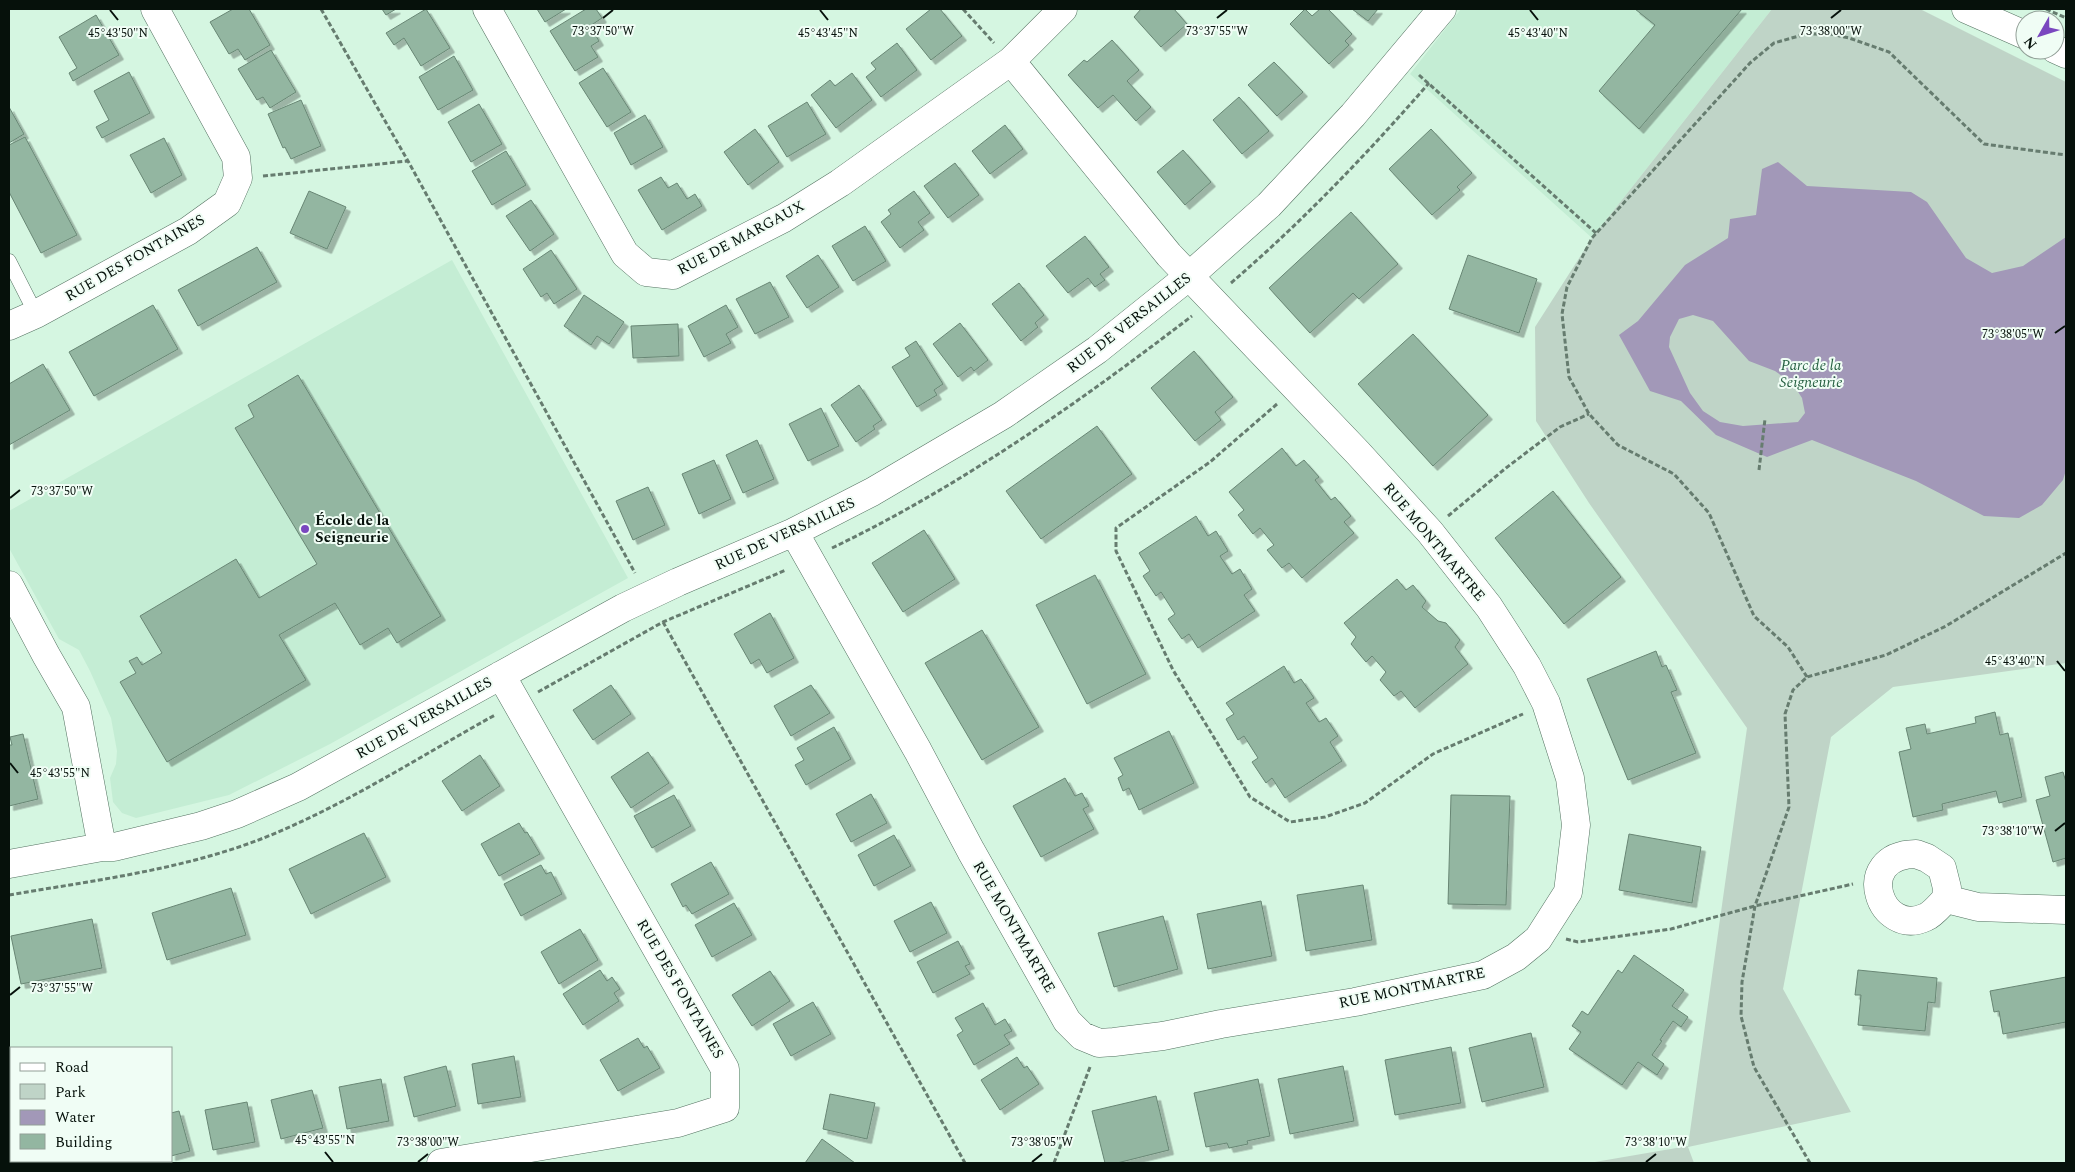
<svg xmlns="http://www.w3.org/2000/svg" width="2075" height="1172" font-family="Spectral,serif">
<style>
.built{fill:#c4edd4}
.green{fill:#bfd4c7}
.water{fill:#a298b8;fill-rule:evenodd}
.building{fill:#93b6a1;stroke:#688674;filter:url(#shadow)}
.lines{fill:none;stroke-linecap:round;stroke-linejoin:round}
.lane-casing{stroke:#547261;stroke-width:15}
.street-casing{stroke:#547261;stroke-width:29}
.secondary-casing{stroke:#547261;stroke-width:29}
.path{stroke:#667c6f;stroke-width:3;stroke-dasharray:5 2.5;stroke-linecap:butt}
.lane{stroke:#fff;stroke-width:14}
.street{stroke:#fff;stroke-width:28}
.secondary{stroke:#fff;stroke-width:28}
.ticks{fill:none;stroke:#06110b;stroke-width:2}
.poi-dot{fill:#7a47bf;stroke:#f0fdf5;stroke-width:2}
.labels{text-anchor:middle;dominant-baseline:central;stroke-width:4;stroke-linejoin:round;paint-order:stroke}
.street-label{font-size:15px;fill:#06110b;stroke:#f0fdf5}
.park-label{font-size:15px;font-style:italic;fill:#276143;stroke:#f0fdf5}
.poi-label{font-size:15px;font-weight:bold;fill:#06110b;stroke:#f0fdf5;text-anchor:start}
.ticks-label{font-size:12px;text-anchor:middle;fill:#06110b;stroke:#f0fdf5;stroke-width:4;stroke-linejoin:round;paint-order:stroke}
</style>
<defs>
<filter id="shadow"><feDropShadow dx="4.5" dy="4.5" stdDeviation="0" flood-color="#0004"/></filter>
</defs>
<rect width="100%" height="100%" fill="#d5f6e1"/>
<path class="built" d="M 1461,9 L 1772,9 L 1592,238 L 1410,74 Z
M 452,260 L 628,578 L 330,744 L 229,795 L 136,818 L 122,813 L 113,802 L 110,778 L 116,764 L 117,751 L 111,718 L 90,671 L 79,650 L 59,639 L 9,548 L 9,511 Z"/>
<path class="green" d="M 1772,9 L 1920,9 L 2066,82 L 2066,663 L 1893,687 L 1831,737 L 1783,989 L 1851,1112 L 1688,1147 L 1694,1163 L 1589,1163 L 1688,1146 L 1747,728 L 1589,503 L 1536,421 L 1535,327 L 1592,238 Z"/>
<path class="water" d="M 1778,162 L 1807,186 L 1911,192 L 1927,202 L 1966,258 L 1992,273 L 2023,266 L 2066,237 L 2066,470 L 2063,480 L 2042,505 L 2019,518 L 1984,516 L 1916,481 L 1812,440 L 1767,457 L 1716,435 L 1681,401 L 1650,391 L 1619,335 L 1638,321 L 1685,265 L 1728,238 L 1730,219 L 1756,215 L 1762,169 ZM 1693,315 L 1713,321 L 1749,361 L 1775,371 L 1793,384 L 1802,398 L 1805,413 L 1798,422 L 1743,426 L 1720,422 L 1703,411 L 1690,393 L 1669,347 L 1670,337 L 1679,319 Z"/>
<path class="building" d="M 233,9 L 249,9 L 270,45 L 245,60 L 238,49 L 229,54 L 210,22 Z
M 382,9 L 396,9 L 386,15 Z
M 426,9 L 450,48 L 421,66 L 404,38 L 394,45 L 386,33 Z
M 537,9 L 566,9 L 545,22 Z
M 586,9 L 596,9 L 602,18 L 590,26 L 599,41 L 591,46 L 598,57 L 575,71 L 550,31 Z
M 931,9 L 940,9 L 962,36 L 931,60 L 906,29 Z
M 1141,9 L 1174,9 L 1187,24 L 1161,47 L 1134,17 Z
M 1305,9 L 1312,16 L 1320,9 L 1328,9 L 1352,34 L 1345,41 L 1349,45 L 1329,64 L 1290,24 Z
M 1352,9 L 1378,9 L 1368,21 Z
M 1635,9 L 1742,9 L 1639,129 L 1599,91 L 1655,25 Z
M 96,15 L 119,55 L 73,81 L 69,73 L 77,68 L 59,37 Z
M 1112,40 L 1139,70 L 1127,81 L 1151,107 L 1136,121 L 1113,95 L 1098,108 L 1068,75 L 1084,60 L 1087,62 Z
M 897,43 L 917,70 L 881,97 L 866,77 L 876,69 L 871,63 Z
M 271,50 L 296,92 L 270,108 L 263,97 L 257,100 L 238,69 Z
M 454,56 L 473,90 L 438,110 L 419,77 Z
M 1274,62 L 1303,92 L 1277,116 L 1248,85 Z
M 603,68 L 631,112 L 607,127 L 579,83 Z
M 129,72 L 150,113 L 102,138 L 96,127 L 109,120 L 94,91 Z
M 852,73 L 872,100 L 836,128 L 811,95 L 830,80 L 835,86 Z
M 1239,97 L 1269,131 L 1242,154 L 1213,120 Z
M 301,100 L 321,146 L 291,159 L 285,147 L 283,148 L 268,114 Z
M 807,102 L 826,134 L 787,157 L 768,126 Z
M 479,104 L 502,144 L 471,162 L 448,122 Z
M 9,107 L 24,134 L 9,143 Z
M 645,115 L 663,147 L 631,165 L 614,133 Z
M 1005,125 L 1023,149 L 990,174 L 972,151 Z
M 755,129 L 779,162 L 748,185 L 724,152 Z
M 1431,129 L 1472,173 L 1457,187 L 1460,190 L 1432,215 L 1389,169 Z
M 25,137 L 77,235 L 41,253 L 9,192 L 9,145 Z
M 164,138 L 182,175 L 151,193 L 130,155 Z
M 1183,150 L 1211,182 L 1185,205 L 1157,172 Z
M 506,151 L 526,185 L 492,205 L 472,171 Z
M 955,163 L 979,195 L 948,218 L 924,186 Z
M 661,177 L 668,188 L 677,183 L 687,199 L 695,194 L 702,206 L 662,230 L 638,190 Z
M 309,191 L 346,207 L 327,249 L 290,233 Z
M 914,191 L 930,213 L 918,222 L 924,230 L 900,248 L 881,222 L 891,214 L 888,210 Z
M 531,200 L 554,234 L 530,251 L 506,216 Z
M 1351,212 L 1398,264 L 1359,299 L 1353,293 L 1310,333 L 1269,288 Z
M 865,226 L 886,261 L 853,281 L 832,246 Z
M 1085,236 L 1109,267 L 1100,274 L 1105,280 L 1095,287 L 1088,278 L 1068,293 L 1046,266 Z
M 257,247 L 277,282 L 198,326 L 178,290 Z
M 551,250 L 577,289 L 554,304 L 547,293 L 541,297 L 523,269 Z
M 818,255 L 839,287 L 807,308 L 786,276 Z
M 1468,255 L 1537,279 L 1519,333 L 1449,309 Z
M 770,282 L 789,317 L 755,334 L 736,299 Z
M 1019,283 L 1044,315 L 1035,323 L 1038,327 L 1021,341 L 992,304 Z
M 584,295 L 624,322 L 609,344 L 597,336 L 591,345 L 564,326 Z
M 153,305 L 178,349 L 94,396 L 69,352 Z
M 726,305 L 738,327 L 726,334 L 731,343 L 704,357 L 688,326 Z
M 960,323 L 988,360 L 974,371 L 971,367 L 958,377 L 933,344 Z
M 678,324 L 679,356 L 633,358 L 631,326 Z
M 1413,334 L 1488,415 L 1433,466 L 1358,384 Z
M 916,341 L 943,384 L 934,390 L 937,395 L 917,407 L 892,367 L 910,356 L 905,348 Z
M 1194,351 L 1233,397 L 1215,412 L 1221,420 L 1195,441 L 1151,388 Z
M 43,364 L 70,410 L 9,445 L 9,384 Z
M 298,375 L 441,616 L 397,643 L 388,628 L 360,645 L 335,603 L 279,635 L 306,680 L 167,762 L 120,682 L 136,673 L 129,661 L 137,657 L 142,665 L 162,653 L 140,616 L 236,559 L 259,598 L 317,564 L 235,428 L 254,417 L 248,405 Z
M 859,385 L 882,420 L 873,426 L 875,429 L 856,442 L 831,405 Z
M 821,408 L 839,446 L 808,461 L 789,424 Z
M 1097,426 L 1132,474 L 1041,539 L 1006,491 Z
M 757,440 L 774,479 L 743,493 L 726,455 Z
M 1282,448 L 1296,466 L 1304,460 L 1319,477 L 1315,480 L 1331,500 L 1335,497 L 1351,516 L 1344,522 L 1354,533 L 1302,578 L 1289,563 L 1282,568 L 1267,550 L 1274,545 L 1260,528 L 1253,534 L 1238,515 L 1244,510 L 1229,492 Z
M 714,460 L 731,499 L 699,514 L 682,474 Z
M 648,487 L 665,525 L 633,540 L 616,501 Z
M 1553,491 L 1621,577 L 1564,624 L 1495,538 Z
M 1196,516 L 1208,536 L 1216,531 L 1228,551 L 1220,556 L 1232,574 L 1240,569 L 1252,589 L 1244,595 L 1255,611 L 1198,648 L 1189,634 L 1182,639 L 1168,619 L 1175,614 L 1161,592 L 1156,596 L 1143,576 L 1150,571 L 1139,553 Z
M 924,530 L 955,579 L 903,612 L 872,563 Z
M 1095,575 L 1146,674 L 1087,704 L 1036,605 Z
M 1397,579 L 1406,590 L 1413,585 L 1426,601 L 1422,607 L 1438,621 L 1446,623 L 1460,640 L 1455,647 L 1468,664 L 1415,708 L 1401,691 L 1394,696 L 1380,680 L 1386,672 L 1372,656 L 1366,662 L 1351,644 L 1356,637 L 1344,623 Z
M 770,613 L 794,658 L 767,673 L 759,659 L 751,664 L 734,634 Z
M 982,630 L 1039,727 L 982,760 L 925,663 Z
M 1656,651 L 1662,667 L 1666,665 L 1677,690 L 1671,692 L 1696,753 L 1628,780 L 1587,679 Z
M 1284,666 L 1294,683 L 1301,679 L 1314,698 L 1306,703 L 1319,722 L 1326,718 L 1338,736 L 1330,742 L 1342,761 L 1285,798 L 1272,778 L 1266,783 L 1252,762 L 1258,758 L 1244,736 L 1238,740 L 1226,719 L 1234,714 L 1226,703 Z
M 611,685 L 631,714 L 593,740 L 573,710 Z
M 811,685 L 830,713 L 791,736 L 774,706 Z
M 1995,712 L 2000,735 L 2008,733 L 2022,797 L 1999,803 L 1996,791 L 1942,804 L 1943,810 L 1913,817 L 1899,752 L 1911,749 L 1906,728 L 1925,724 L 1927,734 L 1976,723 L 1975,717 Z
M 834,727 L 851,759 L 806,785 L 795,765 L 804,760 L 797,748 Z
M 1169,731 L 1194,783 L 1139,810 L 1129,788 L 1123,791 L 1118,778 L 1123,775 L 1114,758 Z
M 23,734 L 38,799 L 9,806 L 9,745 L 12,745 L 10,737 Z
M 648,752 L 669,783 L 631,808 L 611,777 Z
M 480,755 L 500,786 L 462,811 L 442,781 Z
M 2063,772 L 2066,782 L 2066,858 L 2053,862 L 2036,800 L 2050,796 L 2045,777 Z
M 1065,778 L 1075,796 L 1082,793 L 1089,806 L 1083,809 L 1094,829 L 1041,857 L 1013,806 Z
M 871,794 L 887,823 L 851,842 L 836,814 Z
M 674,795 L 691,826 L 652,848 L 634,816 Z
M 1451,795 L 1510,796 L 1506,905 L 1448,904 Z
M 519,823 L 525,833 L 527,832 L 540,854 L 499,876 L 481,844 Z
M 364,833 L 386,877 L 311,914 L 289,869 Z
M 1629,834 L 1701,847 L 1692,903 L 1619,890 Z
M 894,835 L 911,866 L 874,886 L 858,855 Z
M 711,862 L 729,894 L 692,914 L 686,905 L 683,907 L 671,884 Z
M 541,865 L 546,874 L 551,872 L 562,894 L 521,916 L 504,884 Z
M 1363,885 L 1372,940 L 1306,951 L 1297,895 Z
M 231,888 L 246,935 L 167,960 L 152,913 Z
M 1261,901 L 1272,956 L 1208,969 L 1197,914 Z
M 931,902 L 947,933 L 910,952 L 894,921 Z
M 734,903 L 752,935 L 712,957 L 695,925 Z
M 1163,916 L 1178,969 L 1114,987 L 1098,933 Z
M 92,919 L 102,968 L 21,984 L 11,936 Z
M 580,929 L 598,960 L 559,984 L 541,952 Z
M 958,941 L 970,964 L 965,966 L 970,974 L 933,993 L 917,962 Z
M 1634,955 L 1684,990 L 1672,1006 L 1688,1017 L 1681,1027 L 1673,1021 L 1660,1040 L 1662,1041 L 1652,1055 L 1664,1064 L 1657,1075 L 1638,1062 L 1622,1085 L 1569,1049 L 1581,1032 L 1572,1026 L 1582,1011 L 1588,1015 L 1618,970 L 1622,973 Z
M 600,970 L 607,981 L 612,977 L 620,989 L 614,993 L 619,1001 L 583,1025 L 563,994 Z
M 1858,970 L 1937,978 L 1935,1003 L 1928,1002 L 1925,1031 L 1858,1025 L 1861,995 L 1855,995 Z
M 770,971 L 790,1001 L 752,1026 L 732,995 Z
M 2066,977 L 2066,1022 L 2003,1034 L 1999,1011 L 1994,1012 L 1990,991 Z
M 813,1002 L 831,1034 L 791,1056 L 773,1024 Z
M 983,1003 L 995,1025 L 1005,1019 L 1012,1031 L 1004,1035 L 1010,1044 L 974,1065 L 957,1035 L 963,1031 L 955,1018 Z
M 1531,1033 L 1544,1087 L 1482,1102 L 1469,1048 Z
M 638,1038 L 644,1048 L 647,1046 L 660,1068 L 618,1091 L 600,1060 Z
M 1451,1047 L 1461,1103 L 1395,1115 L 1385,1060 Z
M 514,1056 L 521,1097 L 478,1104 L 472,1064 Z
M 1017,1057 L 1024,1068 L 1027,1066 L 1039,1084 L 1000,1110 L 981,1080 Z
M 446,1066 L 456,1106 L 414,1117 L 404,1077 Z
M 1343,1066 L 1354,1121 L 1290,1134 L 1278,1079 Z
M 381,1079 L 389,1121 L 347,1129 L 339,1087 Z
M 1258,1079 L 1270,1136 L 1247,1141 L 1248,1144 L 1229,1148 L 1227,1143 L 1206,1147 L 1194,1093 Z
M 312,1090 L 323,1128 L 281,1139 L 271,1100 Z
M 830,1094 L 875,1103 L 867,1139 L 823,1129 Z
M 1156,1096 L 1169,1150 L 1117,1163 L 1105,1163 L 1092,1111 Z
M 247,1102 L 255,1142 L 213,1150 L 205,1110 Z
M 179,1111 L 190,1151 L 171,1156 L 171,1113 Z
M 9,1118 L 11,1118 L 11,1161 L 57,1161 L 57,1163 L 9,1163 Z
M 822,1139 L 855,1163 L 805,1163 Z
M 76,1161 L 119,1161 L 108,1163 L 77,1163 Z"/>
<g class="lines">
<g class="lane-casing">
<path id="lane" d="M 9,261 L 36,314"/>
</g>
<g class="street-casing">
<path id="street" d="M 487,9 L 625,254 L 646,272 L 673,275 L 784,218 L 840,183 L 1011,61 L 1063,9
M 9,326 L 36,314 L 188,231 L 227,203 L 238,178 L 236,157 L 155,9
M 794,532 L 918,751 L 971,851 L 1067,1021 L 1082,1036 L 1099,1043 L 1114,1042 L 1163,1036 L 1221,1024 L 1355,1002 L 1483,975 L 1516,957 L 1538,939 L 1568,892 L 1576,825 L 1570,778 L 1546,703 L 1527,666 L 1489,607 L 1430,532 L 1358,453 L 1169,255 L 1011,61
M 9,585 L 46,655 L 76,707 L 102,847
M 1916,854 L 1927,858 L 1942,868 L 1947,888 L 1946,899 C 1940,905 1933,914 1926,917 C 1880,939 1851,855 1916,854 Z
M 9,864 L 102,847 L 114,847 L 201,826 L 237,814 L 298,787 L 623,608 L 678,582 L 794,532 L 872,492 L 1003,415 L 1097,350 L 1188,277 L 1269,205 L 1353,115 L 1442,9
M 1946,899 L 1978,907 L 2066,910
M 441,1163 L 678,1123 L 725,1108 L 725,1069 L 501,675"/>
</g>
<g class="secondary-casing">
<path id="secondary" d="M 1966,9 L 2025,35
M 2055,49 L 2066,54"/>
</g>
<path class="path" d="M 321,9 L 408,161 L 635,573
M 963,9 L 994,43
M 2046,9 L 2066,18
M 1419,75 L 1596,233
M 263,176 L 408,161
M 1231,283 C 1302,222 1367,154 1429,83
M 1277,404 L 1210,462 L 1116,528 L 1116,551 L 1173,670 L 1250,797 L 1290,822 L 1325,817 L 1365,803 L 1433,754 L 1523,714
M 1759,470 L 1765,419
M 1448,516 L 1506,468 L 1560,427 L 1589,414
M 832,548 C 961,486 1078,403 1192,316
M 663,622 L 965,1163
M 1807,677 L 1788,647 L 1754,616 L 1709,513 L 1674,474 L 1618,445 L 1589,414 L 1569,377 L 1562,314 L 1567,287 L 1592,238 L 1750,63 L 1774,43 L 1806,34 L 1831,34 L 1849,38 L 1889,52 L 1984,144 L 2066,155
M 538,692 L 663,622 L 786,570
M 9,895 C 102,879 198,868 285,829 C 358,797 426,753 495,715
M 1566,939 L 1578,942 L 1671,929 L 1755,906 L 1853,884
M 1054,1163 L 1090,1067
M 1810,1163 L 1754,1067 L 1741,1016 L 1742,982 L 1755,906 L 1789,807 L 1785,714 L 1793,690 L 1807,677 L 1886,655 L 1946,626 L 2066,553"/>
<use href="#lane" class="lane"/>
<use href="#street" class="street"/>
<use href="#secondary" class="secondary"/>
</g>
<path class="ticks" d="M 110,10 L 118,20M 820,10 L 828,20M 1530,10 L 1538,20M 603,18 L 613,10M 1217,18 L 1227,10M 1831,18 L 1841,10M 2055,333 L 2065,326M 10,498 L 20,490M 2057,661 L 2065,671M 10,763 L 18,773M 2055,831 L 2065,823M 10,995 L 20,987M 325,1152 L 333,1162M 418,1162 L 428,1154M 1032,1162 L 1042,1154M 1646,1162 L 1656,1154"/>
<circle class="poi-dot" cx="305" cy="529" r="5"/>
<g class="labels">
<g class="street-label">
<text transform="translate(741 238) rotate(-28)">RUE DE MARGAUX</text>
<text transform="translate(135 258) rotate(-30)">RUE DES FONTAINES</text>
<text transform="translate(1129 323) rotate(-38)">RUE DE VERSAILLES</text>
<text transform="translate(785 534) rotate(-25)">RUE DE VERSAILLES</text>
<text transform="translate(1434 542) rotate(50)">RUE MONTMARTRE</text>
<text transform="translate(424 718) rotate(-29)">RUE DE VERSAILLES</text>
<text transform="translate(1014 927) rotate(60)">RUE MONTMARTRE</text>
<text transform="translate(1412 988) rotate(-12)">RUE MONTMARTRE</text>
<text transform="translate(680 989) rotate(60)">RUE DES FONTAINES</text>
</g>
<g class="park-label">
<text x="1811" y="365">Parc de la<tspan x="1811" dy="17">Seigneurie</tspan></text>
</g>
<g class="poi-label">
<text x="315" y="520">École de la<tspan x="315" dy="17">Seigneurie</tspan></text>
</g>
</g>
<g class="ticks-label">
<text x="603" y="35">73°37'50"W</text>
<text x="1217" y="35">73°37'55"W</text>
<text x="1831" y="35">73°38'00"W</text>
<text x="118" y="37">45°43'50"N</text>
<text x="828" y="37">45°43'45"N</text>
<text x="1538" y="37">45°43'40"N</text>
<text x="2013" y="338">73°38'05"W</text>
<text x="62" y="495">73°37'50"W</text>
<text x="2015" y="665">45°43'40"N</text>
<text x="60" y="777">45°43'55"N</text>
<text x="2013" y="835">73°38'10"W</text>
<text x="62" y="992">73°37'55"W</text>
<text x="325" y="1144">45°43'55"N</text>
<text x="428" y="1146">73°38'00"W</text>
<text x="1042" y="1146">73°38'05"W</text>
<text x="1656" y="1146">73°38'10"W</text>
</g>
<rect width="2075" height="1172" fill="none" stroke="#06110b" stroke-width="20"/>
<rect x="10" y="1047" width="162" height="115" fill="#f0fdf5" stroke="#929f97"/>
<rect x="20" y="1063" width="25" height="8" fill="#ffffff" stroke="#929f97"/>
<text x="55" y="1072" font-size="15" fill="#06110b">Road</text>
<rect x="20" y="1084" width="25" height="15" fill="#bfd4c7" stroke="#929f97"/>
<text x="55" y="1097" font-size="15" fill="#06110b">Park</text>
<rect x="20" y="1110" width="25" height="15" fill="#a298b8" stroke="#929f97"/>
<text x="55" y="1122" font-size="15" fill="#06110b">Water</text>
<rect x="20" y="1134" width="25" height="15" fill="#93b6a1" stroke="#929f97"/>
<text x="55" y="1147" font-size="15" fill="#06110b">Building</text>
<g transform="translate(2040 35) rotate(231)"><circle r="24" fill="#f0fdf5" stroke="#929f97"/>
<path d="M0-4L9 19L0 12L-9 19Z" fill="#7a47bf"/>
<text y="-8" font-size="14" font-weight="bold" text-anchor="middle" fill="#06110b">N</text>
</g>
</svg>
